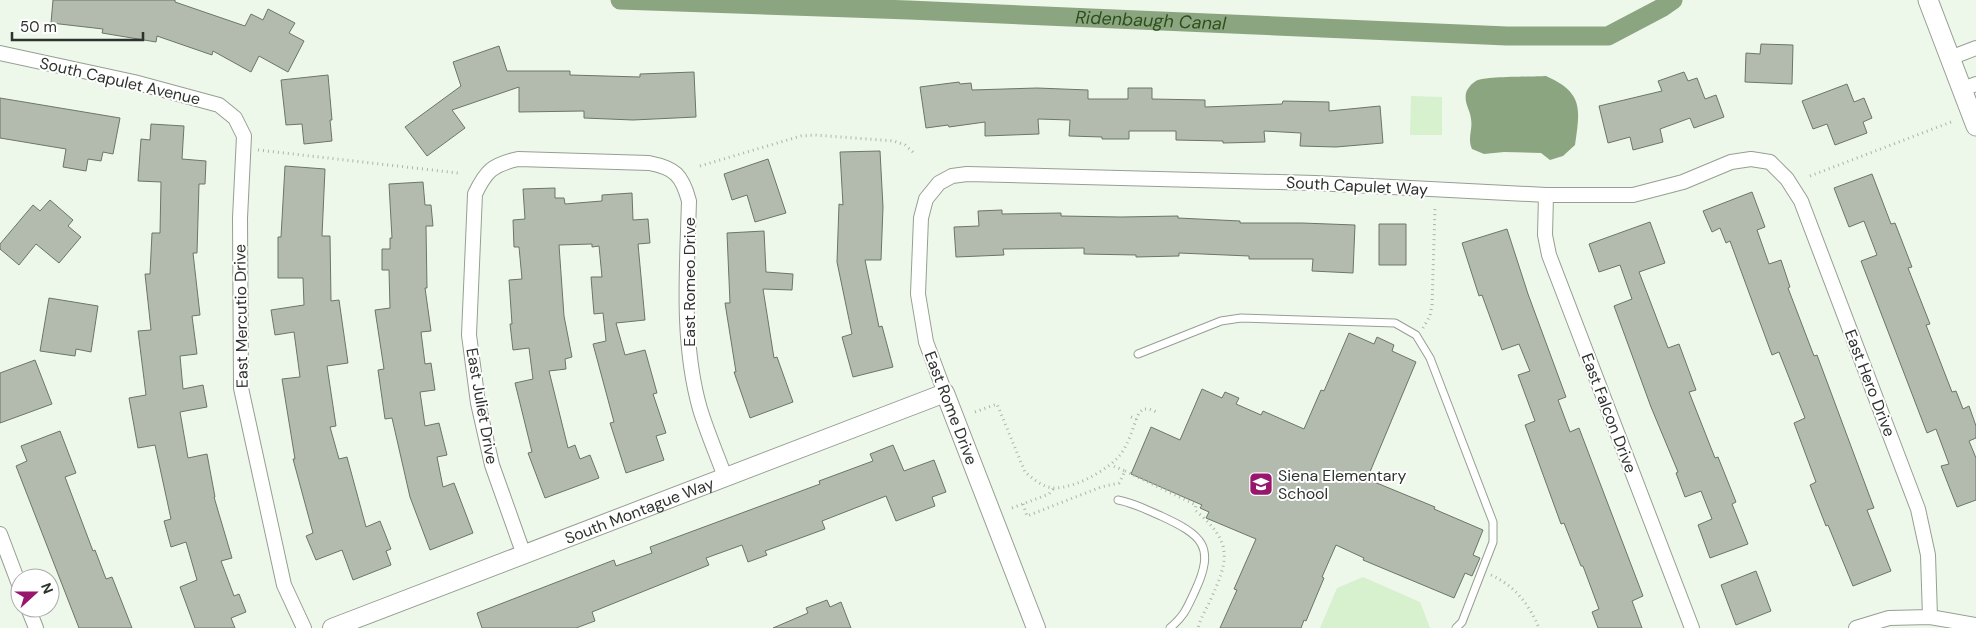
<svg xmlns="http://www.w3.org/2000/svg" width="1976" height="628" font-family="'DM Sans',sans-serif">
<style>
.green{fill:#d7f0cd}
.water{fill:#8ca581}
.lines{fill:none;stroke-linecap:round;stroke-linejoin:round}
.canal{stroke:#8ca581;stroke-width:19}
.building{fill:#b2bbae;stroke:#6d7569}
.service-casing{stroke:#969f92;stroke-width:9}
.minor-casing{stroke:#969f92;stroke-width:16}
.tertiary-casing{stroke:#969f92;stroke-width:20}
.secondary-casing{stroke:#969f92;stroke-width:21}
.path{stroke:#acb4a9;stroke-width:3;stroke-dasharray:1 4;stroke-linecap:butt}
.service{stroke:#fff;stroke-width:7}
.minor{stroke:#fff;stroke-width:14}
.tertiary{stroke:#fff;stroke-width:18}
.secondary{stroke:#fff;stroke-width:19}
.labels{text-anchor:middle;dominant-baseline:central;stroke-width:4;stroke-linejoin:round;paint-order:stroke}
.street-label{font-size:16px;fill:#2e322d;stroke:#fff}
.poi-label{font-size:16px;fill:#2e322d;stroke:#fff;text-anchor:start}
.water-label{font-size:18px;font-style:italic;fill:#2c4f1b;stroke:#fff}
</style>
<rect width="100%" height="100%" fill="#eef8ea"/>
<path class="green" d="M 1411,96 L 1442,97 L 1442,135 L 1410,135 Z
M 1363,577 L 1420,602 L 1430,628 L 1320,628 L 1337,588 Z"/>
<path class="water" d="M 1546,76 C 1584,93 1580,109 1575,145 L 1563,156 L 1550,160 L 1541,153 L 1504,152 L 1484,154 L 1472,149 C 1467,138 1473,130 1471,119 C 1470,109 1464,104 1466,93 C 1467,89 1472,83 1476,81 C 1484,76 1534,77 1546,76 Z"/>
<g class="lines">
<path class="canal" id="s1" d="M 620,0 L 909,10 L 1507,36 L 1608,36 L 1663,7 L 1673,0"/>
</g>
<path class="building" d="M 53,0 L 175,0 L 175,2 L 245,26 L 251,14 L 263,20 L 268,9 L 295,23 L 289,33 L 304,41 L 288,72 L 259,56 L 251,72 L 213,51 L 212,55 L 157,36 L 156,42 L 102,33 L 103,29 L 51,23 Z
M 1761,44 L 1793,45 L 1792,84 L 1745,82 L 1746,53 L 1760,54 Z
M 499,46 L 507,71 L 570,71 L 570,75 L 640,77 L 640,74 L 694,72 L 696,117 L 633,120 L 584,118 L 584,111 L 519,112 L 519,87 L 452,110 L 465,128 L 427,156 L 405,127 L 461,86 L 453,62 Z
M 1684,72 L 1688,81 L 1697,78 L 1705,99 L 1716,95 L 1724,117 L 1694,128 L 1690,118 L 1660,129 L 1663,142 L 1633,150 L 1630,137 L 1608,143 L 1599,106 L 1662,91 L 1658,81 Z
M 328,75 L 332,120 L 330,120 L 332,141 L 304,144 L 302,124 L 286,125 L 281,80 Z
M 959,82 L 960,84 L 971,83 L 972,90 L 1037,88 L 1088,90 L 1088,99 L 1128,99 L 1128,88 L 1152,88 L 1152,99 L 1205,100 L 1205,107 L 1282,104 L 1283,101 L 1329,102 L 1329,111 L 1380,106 L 1383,143 L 1336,147 L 1300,146 L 1301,133 L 1264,131 L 1265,142 L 1223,143 L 1223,141 L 1176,140 L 1176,131 L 1129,131 L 1129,139 L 1102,139 L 1102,137 L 1069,136 L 1070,120 L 1038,119 L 1039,134 L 985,136 L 985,122 L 949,127 L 948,125 L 926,128 L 920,87 Z
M 1847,84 L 1854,102 L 1864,98 L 1872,118 L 1863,122 L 1867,133 L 1835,145 L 1827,124 L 1813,129 L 1802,101 Z
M 0,98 L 120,118 L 113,154 L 103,152 L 101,161 L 88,159 L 86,171 L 63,167 L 66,149 L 0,138 Z
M 151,124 L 184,126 L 182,159 L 206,161 L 205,184 L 199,184 L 197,253 L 193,253 L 200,315 L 192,316 L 197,354 L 180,356 L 183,389 L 203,385 L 207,407 L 180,412 L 188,458 L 207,454 L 215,497 L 214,497 L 232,558 L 221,561 L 234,596 L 239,594 L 246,612 L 231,618 L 235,628 L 195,628 L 180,587 L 197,580 L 186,542 L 171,547 L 164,521 L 171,519 L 155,445 L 138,448 L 129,398 L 146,395 L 138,331 L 151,330 L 145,274 L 150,274 L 152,233 L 160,233 L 161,182 L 138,181 L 141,139 L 150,140 Z
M 880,151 L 883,207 L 881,260 L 865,260 L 879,327 L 882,326 L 893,367 L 853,377 L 842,337 L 852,334 L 837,262 L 839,204 L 843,205 L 840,152 Z
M 768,159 L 786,213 L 755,222 L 747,195 L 732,200 L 724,174 Z
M 285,166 L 325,169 L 322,236 L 330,236 L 331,301 L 339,300 L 348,363 L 327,366 L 336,426 L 330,427 L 339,459 L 347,457 L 366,527 L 380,521 L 391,549 L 386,551 L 391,565 L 353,580 L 342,550 L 316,560 L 306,536 L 313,533 L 293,459 L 295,459 L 282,379 L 300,377 L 294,332 L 275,335 L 271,310 L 304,305 L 303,278 L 278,278 L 278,237 L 281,237 Z
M 1872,174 L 1891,224 L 1895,223 L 1912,267 L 1908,268 L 1930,324 L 1926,325 L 1952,392 L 1956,391 L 1963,409 L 1969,406 L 1976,426 L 1976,438 L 1969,441 L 1976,458 L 1976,500 L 1957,507 L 1941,466 L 1949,464 L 1936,429 L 1927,433 L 1861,261 L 1877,255 L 1864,221 L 1849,227 L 1834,188 Z
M 423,182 L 425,205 L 431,205 L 433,226 L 426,226 L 427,288 L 425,288 L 431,331 L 421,332 L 425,364 L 431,363 L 435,390 L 420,392 L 425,426 L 439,423 L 447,455 L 437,457 L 443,487 L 454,483 L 473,533 L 430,550 L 410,497 L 392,418 L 385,419 L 378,370 L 384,369 L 375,310 L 390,308 L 389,270 L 382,270 L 382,249 L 390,249 L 390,238 L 392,238 L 389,184 Z
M 555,188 L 555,198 L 564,198 L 565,204 L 602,201 L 602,195 L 632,193 L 633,220 L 648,219 L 650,243 L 638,244 L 645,320 L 616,323 L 625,355 L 645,350 L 657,393 L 653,394 L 666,433 L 656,436 L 664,460 L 626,473 L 610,423 L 614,422 L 593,344 L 606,341 L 603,313 L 594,314 L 591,277 L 602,277 L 599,246 L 592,247 L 592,244 L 559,245 L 564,316 L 572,357 L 565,359 L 566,369 L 549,371 L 568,448 L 575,445 L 580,459 L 590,455 L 599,478 L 545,498 L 528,453 L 532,452 L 515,383 L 533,379 L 529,348 L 513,350 L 510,324 L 512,324 L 509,280 L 522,279 L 519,247 L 514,247 L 513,220 L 525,219 L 523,189 Z
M 1752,192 L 1765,227 L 1757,230 L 1769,264 L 1781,260 L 1790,287 L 1788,288 L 1814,356 L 1817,355 L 1874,508 L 1867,510 L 1891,571 L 1853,586 L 1828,525 L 1826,526 L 1810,485 L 1816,482 L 1794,423 L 1805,418 L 1779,352 L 1772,355 L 1730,241 L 1726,243 L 1720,228 L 1712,232 L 1703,211 Z
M 50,200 L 73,220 L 68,226 L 81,237 L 59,263 L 36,244 L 19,265 L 0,249 L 0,244 L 33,205 L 40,211 Z
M 1002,210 L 1002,214 L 1061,213 L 1061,216 L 1121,217 L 1178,216 L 1178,218 L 1240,221 L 1240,223 L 1302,223 L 1355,225 L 1353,273 L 1312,271 L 1313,259 L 1249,259 L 1249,256 L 1179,253 L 1179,256 L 1136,257 L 1136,255 L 1084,254 L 1084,248 L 1003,249 L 1004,255 L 956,257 L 954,227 L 979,226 L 978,211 Z
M 1650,222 L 1665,263 L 1639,272 L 1668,348 L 1679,344 L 1696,390 L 1689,392 L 1715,458 L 1718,457 L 1736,502 L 1732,504 L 1748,544 L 1710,558 L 1698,525 L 1712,519 L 1701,491 L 1685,497 L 1676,473 L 1678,472 L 1651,407 L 1614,306 L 1632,299 L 1620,265 L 1599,272 L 1589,244 Z
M 1379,224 L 1406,224 L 1406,265 L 1379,265 Z
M 1507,229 L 1528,294 L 1566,397 L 1558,400 L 1570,432 L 1579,428 L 1643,596 L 1632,601 L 1642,628 L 1598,628 L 1592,612 L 1599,609 L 1583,566 L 1581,566 L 1564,523 L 1561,524 L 1525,425 L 1535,421 L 1518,375 L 1530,371 L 1519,344 L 1502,350 L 1482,295 L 1479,296 L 1462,243 Z
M 764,231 L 766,272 L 793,274 L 792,290 L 763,289 L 774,358 L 777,357 L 793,402 L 750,418 L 734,372 L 736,372 L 725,303 L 730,303 L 727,233 Z
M 49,298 L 98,306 L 91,352 L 76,349 L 75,356 L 40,351 Z
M 1349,333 L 1374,344 L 1377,337 L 1394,345 L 1392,351 L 1416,362 L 1367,479 L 1435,507 L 1434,509 L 1483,530 L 1473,555 L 1480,558 L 1472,576 L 1465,573 L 1454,598 L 1363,560 L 1364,558 L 1336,545 L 1322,577 L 1324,578 L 1306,621 L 1304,620 L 1301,628 L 1220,628 L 1237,590 L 1234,589 L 1256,539 L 1206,518 L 1209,512 L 1200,508 L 1202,505 L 1131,474 L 1151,427 L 1180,440 L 1202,389 L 1222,398 L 1225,392 L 1239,398 L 1236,404 L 1261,415 L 1263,411 L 1304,429 L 1321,390 L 1324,391 Z
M 35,360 L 52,404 L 0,423 L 0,373 Z
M 60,431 L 76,473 L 65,477 L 93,551 L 95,550 L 106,579 L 112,577 L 132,628 L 79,628 L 16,466 L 27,461 L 21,446 Z
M 893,445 L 904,471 L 934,460 L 946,492 L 932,497 L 935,506 L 896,521 L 886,496 L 822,521 L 825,529 L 765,551 L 767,555 L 748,562 L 742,545 L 706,558 L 709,565 L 592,612 L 595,621 L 576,628 L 482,628 L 477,613 L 614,560 L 616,566 L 652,553 L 650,547 L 820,484 L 819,481 L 873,461 L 870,454 Z
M 1756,571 L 1771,611 L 1736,625 L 1721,585 Z
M 827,600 L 830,607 L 841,602 L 851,628 L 773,628 L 808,613 L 806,608 Z"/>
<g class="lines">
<g class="service-casing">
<path id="service" d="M 1138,354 L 1221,321 L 1241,318 L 1395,323 L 1416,335 L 1430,358 L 1493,522 L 1493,542 L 1462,622 L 1456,628
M 1118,500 C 1134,503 1147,510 1161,516 C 1202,535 1216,546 1195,591 C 1187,608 1185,615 1170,628"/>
</g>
<g class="minor-casing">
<path id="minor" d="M 0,53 L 134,82 L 219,105 L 235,118 L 244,136 L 240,218 L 241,388 L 284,585 L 304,628
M 1950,58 L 1976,48
M 1962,89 L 1976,84
M 1546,195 L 1545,235 L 1549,255 L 1692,628
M 945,393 L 926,342 L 918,294 L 921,218 L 926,199 L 939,183 L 952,176 L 967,174 L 1315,183 L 1546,195 L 1633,195 L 1683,182 L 1731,162 L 1751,159 L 1770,162 L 1787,179 L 1801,201 L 1918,509 L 1928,555 L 1930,617
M 0,534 L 20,587
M 524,555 L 492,465 L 478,403 L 469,335 L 475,194 C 486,171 492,165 518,159 L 649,163 C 675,168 682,175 689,201 C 687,270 681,342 700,409 C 707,432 717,455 725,477
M 28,608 L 36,628
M 1856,628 L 1889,618 L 1930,617 L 1976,625"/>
</g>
<g class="tertiary-casing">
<g id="tertiary">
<path id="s2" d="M 332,628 L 945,393 L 1036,628"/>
</g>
</g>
<g class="secondary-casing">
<path id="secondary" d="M 1928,0 L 1976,126"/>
</g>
<path class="path" d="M 258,150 L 458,173
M 700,166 L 801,136 L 815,135 L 894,141 L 905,145 L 915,154
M 1810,176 L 1951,122
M 1423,328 L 1430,316 L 1432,305 L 1435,208
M 975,412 L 997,404 L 1025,472 C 1033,479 1044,488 1055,488 C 1075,488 1108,470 1120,455 C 1129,444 1133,426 1139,413 L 1143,409 L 1149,409 L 1159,413
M 1131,417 L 1136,419
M 1125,471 L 1196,505 L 1195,510 C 1234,543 1229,560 1209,603 C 1205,611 1200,620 1198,628
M 1023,504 L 1027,516 L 1101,487 L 1119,483 L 1125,471 L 1111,465
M 1012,508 L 1049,494 L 1054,488
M 1491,575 C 1515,586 1529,604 1539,628"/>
<use href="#service" class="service"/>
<use href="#minor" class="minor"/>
<use href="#tertiary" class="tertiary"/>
<use href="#secondary" class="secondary"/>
</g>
<defs>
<g id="school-square" transform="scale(1.25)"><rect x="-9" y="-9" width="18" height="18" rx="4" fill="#98166b" stroke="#fff"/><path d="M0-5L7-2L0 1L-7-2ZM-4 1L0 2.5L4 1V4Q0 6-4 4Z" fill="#fff"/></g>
</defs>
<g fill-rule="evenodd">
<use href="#school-square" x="1261" y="484"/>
</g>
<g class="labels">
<g class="street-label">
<text transform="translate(120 81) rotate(13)">South Capulet Avenue</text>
<text transform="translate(1357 186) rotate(3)">South Capulet Way</text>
<text transform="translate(689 282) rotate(-90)">East Romeo Drive</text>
<text transform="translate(241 316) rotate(-91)">East Mercutio Drive</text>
<text transform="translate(1870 383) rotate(69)">East Hero Drive</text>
<text transform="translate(482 406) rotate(80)">East Juliet Drive</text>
<text transform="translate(951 408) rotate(69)">East Rome Drive</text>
<text transform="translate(1609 413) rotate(69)">East Falcon Drive</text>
<text stroke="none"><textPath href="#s2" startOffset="329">South Montague Way</textPath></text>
</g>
<g class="poi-label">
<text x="1278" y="475">Siena Elementary<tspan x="1278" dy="18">School</tspan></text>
</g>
<g class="water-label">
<text stroke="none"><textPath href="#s1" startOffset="531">Ridenbaugh Canal</textPath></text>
</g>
</g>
<g transform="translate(35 593) rotate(69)"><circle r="24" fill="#ffffff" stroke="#abadab"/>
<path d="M0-4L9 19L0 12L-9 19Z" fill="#98166b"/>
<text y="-8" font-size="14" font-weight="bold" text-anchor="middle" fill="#2e322d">N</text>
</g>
<path d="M12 32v8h131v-8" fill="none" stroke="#2e322d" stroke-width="2.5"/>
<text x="20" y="32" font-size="15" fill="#2e322d" stroke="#ffffff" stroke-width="4" paint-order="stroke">50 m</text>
</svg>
